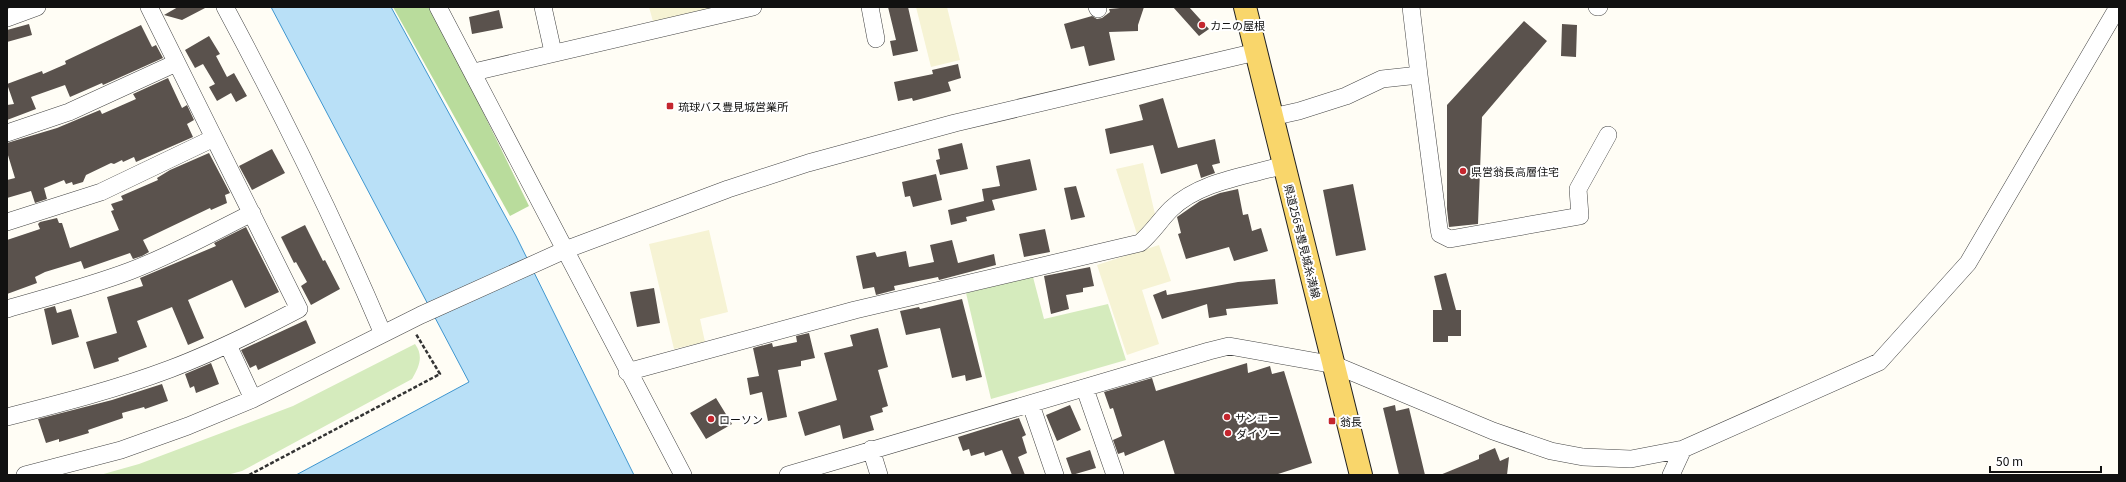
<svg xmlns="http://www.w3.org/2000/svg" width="2126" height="482" font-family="Georgia,'Noto Sans JP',serif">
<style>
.farmland{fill:#f6f3d4}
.green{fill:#d5ebbd}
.forest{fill:#b9dc9c}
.water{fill:#b9e0f7;stroke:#3f96cf}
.building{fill:#5a524d}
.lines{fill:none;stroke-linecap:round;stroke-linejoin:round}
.minor-casing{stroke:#444;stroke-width:18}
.major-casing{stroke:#222;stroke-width:24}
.path{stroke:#333;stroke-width:2.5;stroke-dasharray:4 2;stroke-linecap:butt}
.minor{stroke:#fff;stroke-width:17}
.major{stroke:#f9d66b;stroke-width:22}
.poi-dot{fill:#c4262e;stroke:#fff;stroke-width:1.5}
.labels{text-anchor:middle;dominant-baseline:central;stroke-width:4;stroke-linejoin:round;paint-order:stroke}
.poi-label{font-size:11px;fill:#111;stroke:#fff;text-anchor:start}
.street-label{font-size:11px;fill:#111;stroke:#fff}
</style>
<rect width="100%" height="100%" fill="#fffdf5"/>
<path class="farmland" d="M 649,7 L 713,7 L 714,10 L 654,25 Z
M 916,7 L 947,7 L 960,60 L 931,67 Z
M 1143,163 L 1155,214 L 1137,234 L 1116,169 Z
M 709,230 L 728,312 L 700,319 L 705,342 L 674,349 L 649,244 Z
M 1159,245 L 1171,281 L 1142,290 L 1159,344 L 1127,355 L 1097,265 Z"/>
<path class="green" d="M 1033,277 L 1044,319 L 1108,304 L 1126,360 L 991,399 L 966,293 Z
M 415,344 C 424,356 419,367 412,379 L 242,471 L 227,475 L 100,475 L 139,464 L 293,406 Z"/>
<path class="forest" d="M 393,7 L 429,7 L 455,55 L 529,206 L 510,216 Z"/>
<path class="water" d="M 271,7 L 391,7 L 516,236 L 634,475 L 296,475 L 469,382 Z"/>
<path class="building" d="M 178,7 L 207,7 L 182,20 L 164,15 Z
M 888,7 L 908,7 L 918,51 L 893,56 L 890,41 L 896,40 Z
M 1131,7 L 1144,7 L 1138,25 L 1138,31 L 1109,32 L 1115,60 L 1089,66 L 1084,46 L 1071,49 L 1064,24 L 1092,16 L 1097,19 L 1102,18 L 1110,12 L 1109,9 Z
M 1173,7 L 1189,7 L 1209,29 L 1199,36 Z
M 499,10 L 503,28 L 472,34 L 469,17 Z
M 1524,21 L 1547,41 L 1482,117 L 1478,224 L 1449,227 L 1447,209 L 1447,105 Z
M 29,24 L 32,35 L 7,42 L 7,30 Z
M 1562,24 L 1577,25 L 1576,57 L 1561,56 Z
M 141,25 L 152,47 L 156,45 L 163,58 L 103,85 L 102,83 L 70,97 L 65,85 L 31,97 L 36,109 L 7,120 L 7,105 L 14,104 L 7,84 L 42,71 L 43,74 L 66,64 L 65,61 Z
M 209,36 L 220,54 L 216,56 L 227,77 L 234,73 L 247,96 L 236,102 L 231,93 L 217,101 L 209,87 L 215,84 L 203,64 L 195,68 L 185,50 Z
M 958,64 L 961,78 L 948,82 L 951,91 L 913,101 L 912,98 L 898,101 L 894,82 L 933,74 L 932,70 Z
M 168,78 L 182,108 L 187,105 L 194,120 L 187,124 L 193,137 L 136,162 L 134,157 L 123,162 L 122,160 L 114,164 L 111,163 L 86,175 L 83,182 L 73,185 L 72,182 L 66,184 L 64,180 L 44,188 L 47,199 L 35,203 L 31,191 L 7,198 L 7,180 L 15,178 L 7,152 L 7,143 L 57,128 L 100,110 L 102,114 L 136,99 L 133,94 Z
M 1163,98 L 1178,148 L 1215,139 L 1220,163 L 1212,165 L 1215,173 L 1201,178 L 1197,164 L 1161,174 L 1153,145 L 1110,154 L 1105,129 L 1143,120 L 1139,105 Z
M 962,143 L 968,169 L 940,175 L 936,160 L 940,159 L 938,149 Z
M 272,149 L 285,173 L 252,190 L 239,166 Z
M 209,153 L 230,193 L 225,195 L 227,203 L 211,210 L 210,208 L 143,240 L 149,252 L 142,256 L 133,259 L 130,253 L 84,269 L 81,261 L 45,272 L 35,277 L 37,283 L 7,294 L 7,240 L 40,229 L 38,224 L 40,222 L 57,218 L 59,223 L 62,223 L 70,248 L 119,230 L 111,211 L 114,210 L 111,204 L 123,200 L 121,196 L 158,180 L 157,178 L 170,170 Z
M 1030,159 L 1037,190 L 992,200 L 995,210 L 966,217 L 967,221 L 951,225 L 948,210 L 984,201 L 982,189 L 1000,186 L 996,166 Z
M 936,174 L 942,200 L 913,207 L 910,196 L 905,197 L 902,182 Z
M 1353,184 L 1366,250 L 1336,256 L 1323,190 Z
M 1076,186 L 1085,217 L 1071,220 L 1064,188 Z
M 1238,189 L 1243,215 L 1248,214 L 1252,231 L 1261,228 L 1268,251 L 1234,261 L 1229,247 L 1186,259 L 1178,234 L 1181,233 L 1177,217 L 1200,201 L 1220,193 Z
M 305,225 L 323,261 L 325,260 L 340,289 L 311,305 L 301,286 L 307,282 L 296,262 L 294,263 L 281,237 Z
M 246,227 L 279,292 L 245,308 L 232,280 L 188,300 L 204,338 L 188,345 L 172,307 L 137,321 L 147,347 L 118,358 L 119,361 L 94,369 L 86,342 L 117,333 L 107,297 L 143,286 L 140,278 L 216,246 L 214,243 Z
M 1045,229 L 1050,252 L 1024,257 L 1019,234 Z
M 952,240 L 958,263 L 994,254 L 996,265 L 939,280 L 938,277 L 894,286 L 895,290 L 876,295 L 874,287 L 863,289 L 856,256 L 875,252 L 877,257 L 906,251 L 909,267 L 934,262 L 930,245 Z
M 1090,267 L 1094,286 L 1083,288 L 1083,292 L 1066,295 L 1069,309 L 1051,314 L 1044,276 Z
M 1446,273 L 1456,310 L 1461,310 L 1461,336 L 1448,336 L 1448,342 L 1433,342 L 1433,310 L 1442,310 L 1434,276 Z
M 1275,279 L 1278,304 L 1226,309 L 1227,315 L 1209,318 L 1207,304 L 1162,319 L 1153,295 L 1166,290 L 1167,295 L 1238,282 Z
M 654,288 L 660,323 L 637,327 L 630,292 Z
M 962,299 L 982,377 L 966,381 L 965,375 L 952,378 L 940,328 L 906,335 L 900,311 L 919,307 L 920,309 Z
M 55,306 L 57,313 L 71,309 L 79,337 L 52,345 L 44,309 Z
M 306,320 L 316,343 L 258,370 L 256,365 L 250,368 L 241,350 Z
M 878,328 L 888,367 L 878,370 L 888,406 L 882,408 L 883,412 L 870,416 L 874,430 L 843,439 L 840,425 L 805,436 L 798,412 L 837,400 L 824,353 L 853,346 L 850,335 Z
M 809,333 L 815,358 L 801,361 L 801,366 L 778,370 L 787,417 L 768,421 L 762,392 L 750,395 L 747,378 L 759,376 L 753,348 L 772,343 L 773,347 L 797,342 L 796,336 Z
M 211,363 L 219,384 L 196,393 L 194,386 L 190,388 L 185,374 Z
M 1247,363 L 1248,373 L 1270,366 L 1272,374 L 1284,371 L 1312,463 L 1275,475 L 1175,475 L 1164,440 L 1125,456 L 1124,452 L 1118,454 L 1113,440 L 1122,436 L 1113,408 L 1110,409 L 1104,392 L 1152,378 L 1156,391 Z
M 162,384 L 168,401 L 145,409 L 144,407 L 122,413 L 123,418 L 88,430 L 89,433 L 59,442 L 59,439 L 46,443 L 38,419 L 112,400 Z
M 716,398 L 732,424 L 706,439 L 690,413 Z
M 1070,405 L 1081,430 L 1057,441 L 1046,415 Z
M 1395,405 L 1396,411 L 1409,408 L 1425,475 L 1399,475 L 1383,408 Z
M 1019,418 L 1026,435 L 1022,437 L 1027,453 L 1018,457 L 1025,475 L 1012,475 L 1002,450 L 985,456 L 984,452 L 971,456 L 969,449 L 963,451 L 958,437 Z
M 1495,448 L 1500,461 L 1509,457 L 1507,475 L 1440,475 L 1479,459 L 1479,455 Z
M 1090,450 L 1096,468 L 1072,475 L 1066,458 Z"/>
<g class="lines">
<g class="minor-casing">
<path id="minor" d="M 225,7 C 282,113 336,223 383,334
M 438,7 L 683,475
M 543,7 L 553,52
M 870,7 L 876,39
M 1097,7 L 1098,9
M 1597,7 L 1599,7
M 7,18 L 37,7
M 474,72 L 753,7
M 1419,75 L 1439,229 L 1440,234 L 1450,239 L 1580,216 L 1578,189 L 1608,135
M 1272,117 L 1299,111 L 1346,96 L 1382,79 L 1419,75 L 1411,7
M 7,133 L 69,112 L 176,63
M 7,222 L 101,192 L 214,138
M 7,309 C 48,297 90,286 130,271 C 172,255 212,233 252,213
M 228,345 L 253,399
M 627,372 L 855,310 L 1140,243 C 1152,233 1160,220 1171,209 C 1200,181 1247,176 1284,165
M 1085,389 L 1115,475
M 1031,405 L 1055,475
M 7,417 C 62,403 117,389 170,369 C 215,352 257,331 299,309 L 149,7
M 871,449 L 879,475
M 25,475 L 121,450 L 188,426 L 253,399 L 421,315 L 565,250 L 728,189 L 808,163 L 955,123 L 1256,52
M 788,475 L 1209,351 L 1229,346 L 1335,365 L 1493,431 L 1551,451 L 1583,457 L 1631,459 L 1683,449 L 1879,362 L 1968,263 L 2118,7
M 1671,475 L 1683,449"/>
</g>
<g class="major-casing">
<path id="major" d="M 1245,7 L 1361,475"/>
</g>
<path class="path" d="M 249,475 L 440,374 L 416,334"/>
<use href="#minor" class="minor"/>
<use href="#major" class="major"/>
</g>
<g class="poi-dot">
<circle cx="1202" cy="25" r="4"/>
<rect x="666" y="102" width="8" height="8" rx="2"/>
<circle cx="1463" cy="171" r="4"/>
<circle cx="1227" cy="417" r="4"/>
<circle cx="711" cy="419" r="4"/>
<rect x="1328" y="417" width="8" height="8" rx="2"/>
<circle cx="1228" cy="433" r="4"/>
</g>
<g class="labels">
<g class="poi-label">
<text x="1210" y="25">カニの屋根</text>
<text x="678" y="106">琉球バス豊見城営業所</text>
<text x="1471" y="171">県営翁長高層住宅</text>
<text x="1235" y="417">サンエー</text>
<text x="719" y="419">ローソン</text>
<text x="1340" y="421">翁長</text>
<text x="1236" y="433">ダイソー</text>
</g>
<g class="street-label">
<text transform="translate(1303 241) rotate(76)">県道256号豊見城糸満線</text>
</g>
</g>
<rect width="2126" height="482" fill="none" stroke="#111111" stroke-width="16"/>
<path d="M1990 466v6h111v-6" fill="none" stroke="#111111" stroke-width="2"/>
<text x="1996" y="466" font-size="12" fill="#111111" stroke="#ffffff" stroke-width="3" paint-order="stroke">50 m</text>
</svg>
